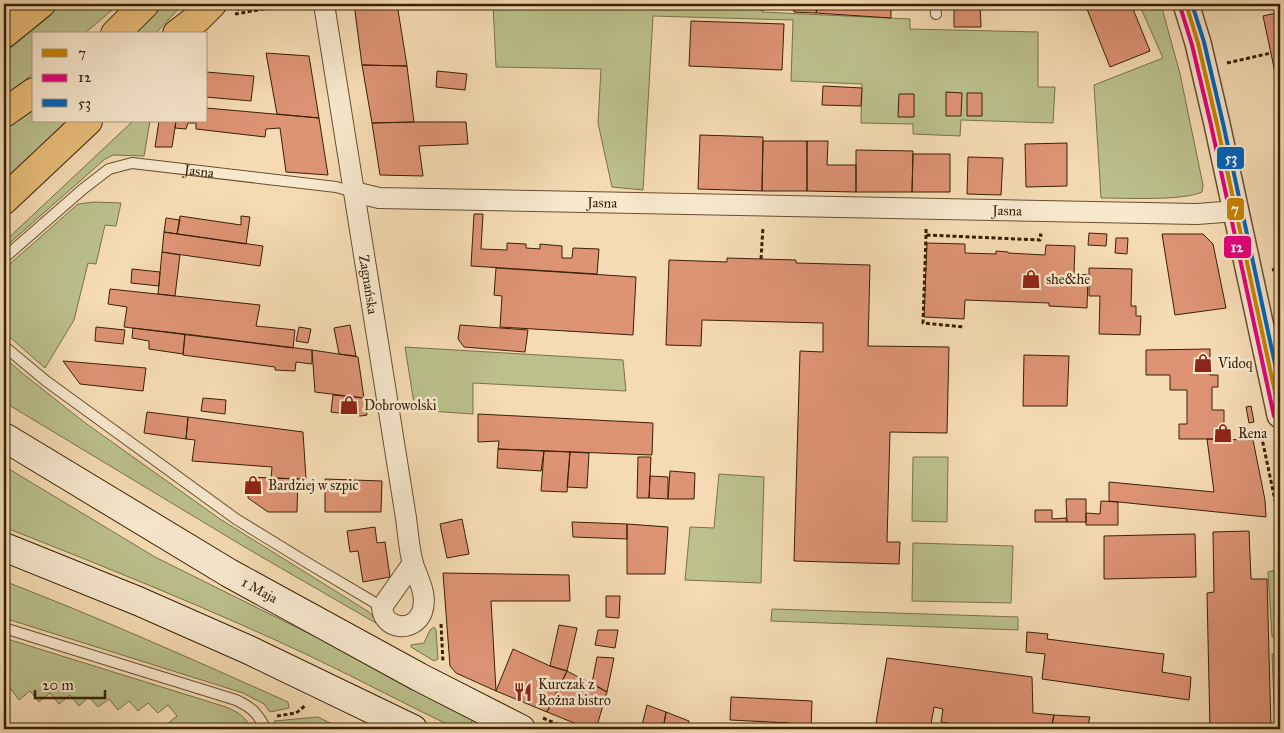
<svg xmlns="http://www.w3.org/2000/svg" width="1284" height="733" font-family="'IM FELL Great Primer',serif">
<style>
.green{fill:#bbc08d;stroke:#7a7049}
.building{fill:#de9375;stroke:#392005}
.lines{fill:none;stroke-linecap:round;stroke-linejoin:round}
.service-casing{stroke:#684f31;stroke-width:12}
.minor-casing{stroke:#684f31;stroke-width:22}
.tertiary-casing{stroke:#684f31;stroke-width:28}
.secondary-casing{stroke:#392005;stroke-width:30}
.primary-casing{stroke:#392005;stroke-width:30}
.path{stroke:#392005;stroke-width:3;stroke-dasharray:4 2.5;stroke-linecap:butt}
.service{stroke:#f8e8ce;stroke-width:10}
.minor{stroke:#f8e8ce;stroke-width:20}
.tertiary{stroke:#f8e8ce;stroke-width:25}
.secondary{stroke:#f8e8ce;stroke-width:28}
.primary{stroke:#eabe7a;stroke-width:28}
.bus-1-casing{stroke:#f8e8ce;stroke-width:8}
.bus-2-casing{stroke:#f8e8ce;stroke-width:8}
.bus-3-casing{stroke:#f8e8ce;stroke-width:8}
.bus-1{stroke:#c88401;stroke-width:4}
.bus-2{stroke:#e5007d;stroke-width:4}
.bus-3{stroke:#0065bd;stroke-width:4}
.labels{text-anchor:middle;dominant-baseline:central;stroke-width:5;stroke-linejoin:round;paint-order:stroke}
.street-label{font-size:14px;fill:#392005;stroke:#f8e8ce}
.poi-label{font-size:14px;fill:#392005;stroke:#f8e8ce;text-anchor:start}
.line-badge{stroke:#f8e8ce;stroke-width:2}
.badge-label{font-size:14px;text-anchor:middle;font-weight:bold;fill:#fff}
</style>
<rect width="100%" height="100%" fill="#f5dbb4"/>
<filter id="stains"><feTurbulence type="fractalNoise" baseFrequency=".004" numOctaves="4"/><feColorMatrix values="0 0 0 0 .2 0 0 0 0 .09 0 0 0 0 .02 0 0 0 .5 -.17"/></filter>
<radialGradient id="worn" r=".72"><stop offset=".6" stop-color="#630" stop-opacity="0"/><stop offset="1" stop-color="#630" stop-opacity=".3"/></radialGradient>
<path class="green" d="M 4,4 L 21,4 L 4,18 Z
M 62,4 L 119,4 L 84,34 L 34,34 L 34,73 L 4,97 L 4,50 Z
M 157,4 L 183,4 L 155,34 L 124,34 Z
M 493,4 L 536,4 L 572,8 L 674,10 L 674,4 L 763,4 L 762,12 L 910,19 L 910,29 L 1038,32 L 1038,87 L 1055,87 L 1053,123 L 961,120 L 960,136 L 913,134 L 913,124 L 861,123 L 862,84 L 791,81 L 793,20 L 653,16 L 643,190 L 612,187 L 598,123 L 601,69 L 496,67 Z
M 1139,4 L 1160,4 L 1162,8 L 1180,74 L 1203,185 L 1202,192 C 1183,201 1125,198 1101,198 L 1094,85 L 1163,58 Z
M 34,106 L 34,121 L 67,121 L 4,180 L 4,130 Z
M 133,121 L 150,121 L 144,156 L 113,155 L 105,159 L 4,248 L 4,242 Z
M 94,202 L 121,203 L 116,226 L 105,225 L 96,264 L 88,263 L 74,320 L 45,368 L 4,332 L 4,269 L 78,204 Z
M 405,347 L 623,360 L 626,391 L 473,383 L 473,414 L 415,410 Z
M 4,357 L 22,373 L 84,422 L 220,519 L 369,612 L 381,626 L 248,549 L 4,402 Z
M 913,457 L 948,457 L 947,522 L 912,521 Z
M 4,466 L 155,557 L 340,649 L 473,719 L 468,729 L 457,729 C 409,706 362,681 314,658 C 213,610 108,568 4,527 Z
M 719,474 L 764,477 L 761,583 L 685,580 L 690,527 L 714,528 Z
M 913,543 L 1013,546 L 1011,603 L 912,601 Z
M 1277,570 L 1280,589 L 1280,636 L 1272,637 L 1268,572 Z
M 4,581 C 100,618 194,660 288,702 L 289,708 L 270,712 L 264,704 L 243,693 L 4,618 Z
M 772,609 L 1018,617 L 1018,630 L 771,621 Z
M 434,627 L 436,630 L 438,659 L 434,661 L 411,647 L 411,645 L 424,643 L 430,630 Z
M 4,638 L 226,707 C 238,712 246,717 251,729 L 161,729 L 177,716 L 168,705 L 158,713 L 148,703 L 138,711 L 129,701 L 118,710 L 109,699 L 98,707 L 89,697 L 79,706 L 70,695 L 59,704 L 50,693 L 39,702 L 30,691 L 19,700 L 11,689 L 4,695 Z
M 1280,653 L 1280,729 L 1275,729 L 1272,654 Z
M 318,717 L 342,729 L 332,729 L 322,724 L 316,729 L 276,729 L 274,721 Z"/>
<path class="building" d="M 354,4 L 397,4 L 407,66 L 362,65 Z
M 548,4 L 572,4 L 572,8 L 548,6 Z
M 586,4 L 627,4 L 627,9 L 586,8 Z
M 793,4 L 818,4 L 816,13 L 794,12 Z
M 818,4 L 891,4 L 891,18 L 816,13 Z
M 954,4 L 980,4 L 981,27 L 954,27 Z
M 1085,4 L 1131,4 L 1150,51 L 1110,67 Z
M 1280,12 L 1280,91 L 1279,91 L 1263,16 Z
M 691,21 L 784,24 L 782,70 L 689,66 Z
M 266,53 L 309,56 L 319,118 L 277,114 Z
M 362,65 L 407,66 L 414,122 L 372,123 Z
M 437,71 L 467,74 L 465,90 L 436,87 Z
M 206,72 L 254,76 L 251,101 L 206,97 Z
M 823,86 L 862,88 L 861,106 L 822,105 Z
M 946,92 L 962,93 L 961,116 L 946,116 Z
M 967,93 L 982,93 L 982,116 L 967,116 Z
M 899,94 L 914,94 L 914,117 L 898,117 Z
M 206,108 L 319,118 L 328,175 L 286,172 L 280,128 L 266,129 L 265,137 L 196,129 L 196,123 L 188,123 L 186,129 L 175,128 L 176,121 L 206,121 Z
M 159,121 L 176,121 L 172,147 L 155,147 Z
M 414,122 L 466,122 L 468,144 L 419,146 L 423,176 L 380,175 L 372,123 Z
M 700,135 L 763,137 L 762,191 L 698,189 Z
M 763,141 L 807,141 L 807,191 L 762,191 Z
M 807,141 L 828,141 L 827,165 L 856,165 L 856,192 L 807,191 Z
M 1067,143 L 1067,186 L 1026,187 L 1025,144 Z
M 856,150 L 913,151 L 912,192 L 856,192 Z
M 913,154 L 950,154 L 950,192 L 912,192 Z
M 968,157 L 1003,158 L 1001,195 L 967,194 Z
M 474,214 L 483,214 L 481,249 L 507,250 L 507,243 L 526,244 L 526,248 L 540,249 L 540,244 L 562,246 L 562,258 L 572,258 L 573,248 L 599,249 L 597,274 L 471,266 Z
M 180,216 L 241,225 L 241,216 L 250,217 L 246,244 L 177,234 Z
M 166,218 L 180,220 L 177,234 L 164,232 Z
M 164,232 L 263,246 L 260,266 L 162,252 Z
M 1089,233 L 1107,234 L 1106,246 L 1088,245 Z
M 1162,234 L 1203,234 L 1213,244 L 1226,308 L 1175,315 Z
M 1116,238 L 1128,238 L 1127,254 L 1115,253 Z
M 927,243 L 965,244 L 965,253 L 996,254 L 996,251 L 1008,252 L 1008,253 L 1045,255 L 1046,245 L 1075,246 L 1074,274 L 1088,275 L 1087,308 L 1049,306 L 1049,303 L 965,300 L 964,319 L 924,317 Z
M 162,252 L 180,255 L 175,296 L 158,294 Z
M 727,258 L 796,260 L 796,263 L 870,265 L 868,346 L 949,347 L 947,433 L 890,432 L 887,542 L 900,542 L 899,564 L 794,561 L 800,351 L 823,352 L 823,323 L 702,320 L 701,346 L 666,345 L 669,260 L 727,262 Z
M 496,268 L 636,277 L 633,335 L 500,327 L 502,296 L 494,295 Z
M 1089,268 L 1132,269 L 1131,306 L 1136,306 L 1136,316 L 1141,316 L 1140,335 L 1099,334 L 1100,296 L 1089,296 Z
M 132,269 L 160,272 L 159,286 L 131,283 Z
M 110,289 L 260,305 L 256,326 L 295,330 L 293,348 L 124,327 L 127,307 L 108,304 Z
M 350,325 L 356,356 L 339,354 L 334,328 Z
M 460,325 L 528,330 L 525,352 L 464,347 L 458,339 Z
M 96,327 L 125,330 L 123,344 L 95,341 Z
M 299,327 L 311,329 L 308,343 L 296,341 Z
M 133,328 L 185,334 L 183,354 L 149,349 L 149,341 L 132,338 Z
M 185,334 L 312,350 L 312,364 L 296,362 L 295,371 L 275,370 L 275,367 L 183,355 Z
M 1210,349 L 1210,375 L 1218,375 L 1218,387 L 1212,387 L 1212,410 L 1224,410 L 1224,426 L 1228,426 L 1228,439 L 1179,439 L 1179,424 L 1187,424 L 1187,390 L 1170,390 L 1170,375 L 1146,375 L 1146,350 Z
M 312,350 L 358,357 L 364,398 L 315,392 Z
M 1024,355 L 1069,356 L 1067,406 L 1023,406 Z
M 63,361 L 146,368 L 143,391 L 80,384 Z
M 333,395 L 364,398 L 367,415 L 361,416 L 331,412 Z
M 203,398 L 226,400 L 225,414 L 201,411 Z
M 1251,406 L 1254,422 L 1249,423 L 1246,407 Z
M 147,412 L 188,417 L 186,439 L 144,433 Z
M 478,414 L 653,423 L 652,455 L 498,449 L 499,441 L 478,442 Z
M 188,417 L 303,432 L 306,479 L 271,478 L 272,467 L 192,461 L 195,440 L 186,439 Z
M 1207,439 L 1253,440 L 1265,500 L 1266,517 L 1109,501 L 1109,482 L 1214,492 Z
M 498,449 L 544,451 L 541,471 L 497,468 Z
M 544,451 L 570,452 L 567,492 L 541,491 Z
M 570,452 L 589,453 L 587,488 L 567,487 Z
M 638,457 L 651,457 L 649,498 L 637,498 Z
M 670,471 L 695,473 L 694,499 L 668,499 Z
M 650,476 L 668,477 L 668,499 L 649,498 Z
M 249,477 L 298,479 L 297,512 L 268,512 L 248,498 Z
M 325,479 L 382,481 L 381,512 L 325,512 Z
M 1066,499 L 1086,499 L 1086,522 L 1067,522 Z
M 1101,501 L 1118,502 L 1118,525 L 1086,525 L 1086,513 L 1100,514 Z
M 1035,510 L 1052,510 L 1052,519 L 1066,518 L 1067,522 L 1035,522 Z
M 462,519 L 469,554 L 447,558 L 440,524 Z
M 572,522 L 627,524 L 627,539 L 573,537 Z
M 627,524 L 668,527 L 665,574 L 627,574 Z
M 375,527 L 377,543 L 385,542 L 390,577 L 363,582 L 358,551 L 350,552 L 347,531 Z
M 1249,531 L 1251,579 L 1267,579 L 1271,729 L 1210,729 L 1207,593 L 1214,592 L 1213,532 Z
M 1195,534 L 1196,577 L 1104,579 L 1104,536 Z
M 443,573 L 569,575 L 570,601 L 491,601 L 496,691 L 456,673 L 450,666 Z
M 606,596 L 620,596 L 619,618 L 606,617 Z
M 559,625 L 577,628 L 567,671 L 550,666 Z
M 598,630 L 618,630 L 615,648 L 595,645 Z
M 1027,632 L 1048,634 L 1047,639 L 1164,654 L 1162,672 L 1191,677 L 1189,700 L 1042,679 L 1045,654 L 1026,652 Z
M 513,649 L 550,666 L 567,671 L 547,712 L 496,691 Z
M 597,657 L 614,658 L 607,692 L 592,683 Z
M 887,658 L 1032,677 L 1033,713 L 1054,715 L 1051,729 L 1014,729 L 1014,727 L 1006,726 L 1005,729 L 985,729 L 941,722 L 943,709 L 934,707 L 931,724 L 937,725 L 937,729 L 875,729 Z
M 567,671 L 607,692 L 596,729 L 589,729 L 547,712 Z
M 731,697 L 812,701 L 811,729 L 789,729 L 790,723 L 730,720 Z
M 647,705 L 666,712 L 663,729 L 641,729 Z
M 666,712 L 689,721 L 687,727 L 692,729 L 663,729 Z
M 1054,715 L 1090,717 L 1087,729 L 1051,729 Z"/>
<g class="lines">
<g class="service-casing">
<g id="service">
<path d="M 935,4 L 936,14"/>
<path id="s1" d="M 4,258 L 83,189 L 109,169 L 132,163 L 336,187 L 354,192"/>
<path d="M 4,346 L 46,381 L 236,519 L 306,562 L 382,607"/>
<path d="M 4,628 L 236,700 C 253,708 257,713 266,729"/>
</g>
</g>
<g class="minor-casing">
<g id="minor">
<path id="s2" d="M 324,4 L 406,518 C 408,533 409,549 413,564 C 418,579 428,595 422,612 C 414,633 383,630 382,607 L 413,563"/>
<path id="s3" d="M 354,192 L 379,198 L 1145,213 L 1197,214 L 1236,211"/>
</g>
</g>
<g class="tertiary-casing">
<path id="tertiary" d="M 1186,4 L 1198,43 L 1217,124 L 1280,415"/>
</g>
<g class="secondary-casing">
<g id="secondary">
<path id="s4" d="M 4,437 L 229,573 L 419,677 L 521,729"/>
<path d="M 4,547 L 138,601 L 249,650 L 413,729"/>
</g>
</g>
<g class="primary-casing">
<path id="primary" d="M 4,34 L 41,4
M 115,34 L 145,4
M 177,34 L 198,18 L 212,4
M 4,113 L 34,92
M 4,200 L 88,121"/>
</g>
<path class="path" d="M 237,10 L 247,4
M 235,14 C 251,12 288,2 302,8
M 1227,63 L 1271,53
M 926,229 L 926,235 L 1040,240 L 1041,235 L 1039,235
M 926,235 L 923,323 L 964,327
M 761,259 L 763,227
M 1272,270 L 1280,268
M 1260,429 L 1280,524
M 441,624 L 443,662
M 277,716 L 296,713 L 306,705
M 543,718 L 569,729"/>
<use href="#service" class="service"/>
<use href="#minor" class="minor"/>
<use href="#tertiary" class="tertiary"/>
<use href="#secondary" class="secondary"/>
<use href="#primary" class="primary"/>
<g class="bus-1-casing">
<path id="bus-1" d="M 1186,4 L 1198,43 L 1217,124 L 1280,415"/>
</g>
<g class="bus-2-casing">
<path id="bus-2" d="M 1180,6 L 1192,45 L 1211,125 L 1274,416"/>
</g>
<g class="bus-3-casing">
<path id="bus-3" d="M 1192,4 L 1204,42 L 1223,123 L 1280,387"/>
</g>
<use href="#bus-1" class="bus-1"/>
<use href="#bus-2" class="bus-2"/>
<use href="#bus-3" class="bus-3"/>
</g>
<defs>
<g id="shop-bare" transform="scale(1.5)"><path d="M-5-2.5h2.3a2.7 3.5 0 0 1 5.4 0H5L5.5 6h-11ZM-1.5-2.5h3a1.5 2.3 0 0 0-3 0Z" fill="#8f2418" stroke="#f8e8ce" stroke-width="2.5" paint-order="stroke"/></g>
<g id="restaurant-bare" transform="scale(1.5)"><path d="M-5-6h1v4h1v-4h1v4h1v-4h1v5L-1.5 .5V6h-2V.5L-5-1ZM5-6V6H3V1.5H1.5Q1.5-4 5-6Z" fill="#8f2418" stroke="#f8e8ce" stroke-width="2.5" paint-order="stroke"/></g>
</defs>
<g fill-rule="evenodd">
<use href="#shop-bare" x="1031" y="279"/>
<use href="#shop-bare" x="1203" y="363"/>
<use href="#shop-bare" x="349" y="405"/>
<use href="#shop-bare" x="1223" y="433"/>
<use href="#shop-bare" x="253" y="485"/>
<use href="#restaurant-bare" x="523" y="692"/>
</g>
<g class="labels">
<g class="street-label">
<text stroke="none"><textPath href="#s1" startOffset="229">Jasna</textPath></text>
<text stroke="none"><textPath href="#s3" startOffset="249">Jasna</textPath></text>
<text stroke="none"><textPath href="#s3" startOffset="654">Jasna</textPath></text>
<text stroke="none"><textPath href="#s2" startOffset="284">Zagnańska</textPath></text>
<text stroke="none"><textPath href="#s4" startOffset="298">1 Maja</textPath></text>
</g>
<g class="poi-label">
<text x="1046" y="279">she&amp;he</text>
<text x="1218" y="363">Vidoq</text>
<text x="364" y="405">Dobrowolski</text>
<text x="1238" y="433">Rena</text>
<text x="268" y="485">Bardziej w szpic</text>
<text x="538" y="684">Kurczak z<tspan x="538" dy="16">Rożna bistro</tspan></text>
</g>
</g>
<g class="line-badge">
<rect x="1216" y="146" width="29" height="24" rx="5" fill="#0065bd"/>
<rect x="1226" y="197" width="19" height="24" rx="5" fill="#c88401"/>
<rect x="1223" y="235" width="29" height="24" rx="5" fill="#e5007d"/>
</g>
<g class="badge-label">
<text x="1231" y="163">53</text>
<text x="1235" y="214">7</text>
<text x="1237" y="252">12</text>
</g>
<rect width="1284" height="733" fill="none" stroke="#f5dbb4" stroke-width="20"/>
<rect x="5" y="5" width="1274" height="723" fill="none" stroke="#392005" stroke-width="2.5"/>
<rect x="10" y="10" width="1264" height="713" fill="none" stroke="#392005"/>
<rect x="32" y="32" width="175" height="90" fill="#f8e8ce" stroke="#ac987e"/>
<rect x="42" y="49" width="25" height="8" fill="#c88401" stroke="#ac987e"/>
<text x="78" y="58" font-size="15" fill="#392005">7</text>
<rect x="42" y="74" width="25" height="8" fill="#e5007d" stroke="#ac987e"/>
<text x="78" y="82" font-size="15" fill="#392005">12</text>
<rect x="42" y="99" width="25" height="8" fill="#0065bd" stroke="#ac987e"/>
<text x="78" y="108" font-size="15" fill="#392005">53</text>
<path d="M35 690v8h70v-8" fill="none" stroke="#392005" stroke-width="2.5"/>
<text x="42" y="690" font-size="15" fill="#392005" stroke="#f8e8ce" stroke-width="4" paint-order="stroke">20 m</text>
<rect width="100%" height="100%" filter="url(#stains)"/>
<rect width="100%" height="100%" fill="url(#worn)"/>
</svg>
